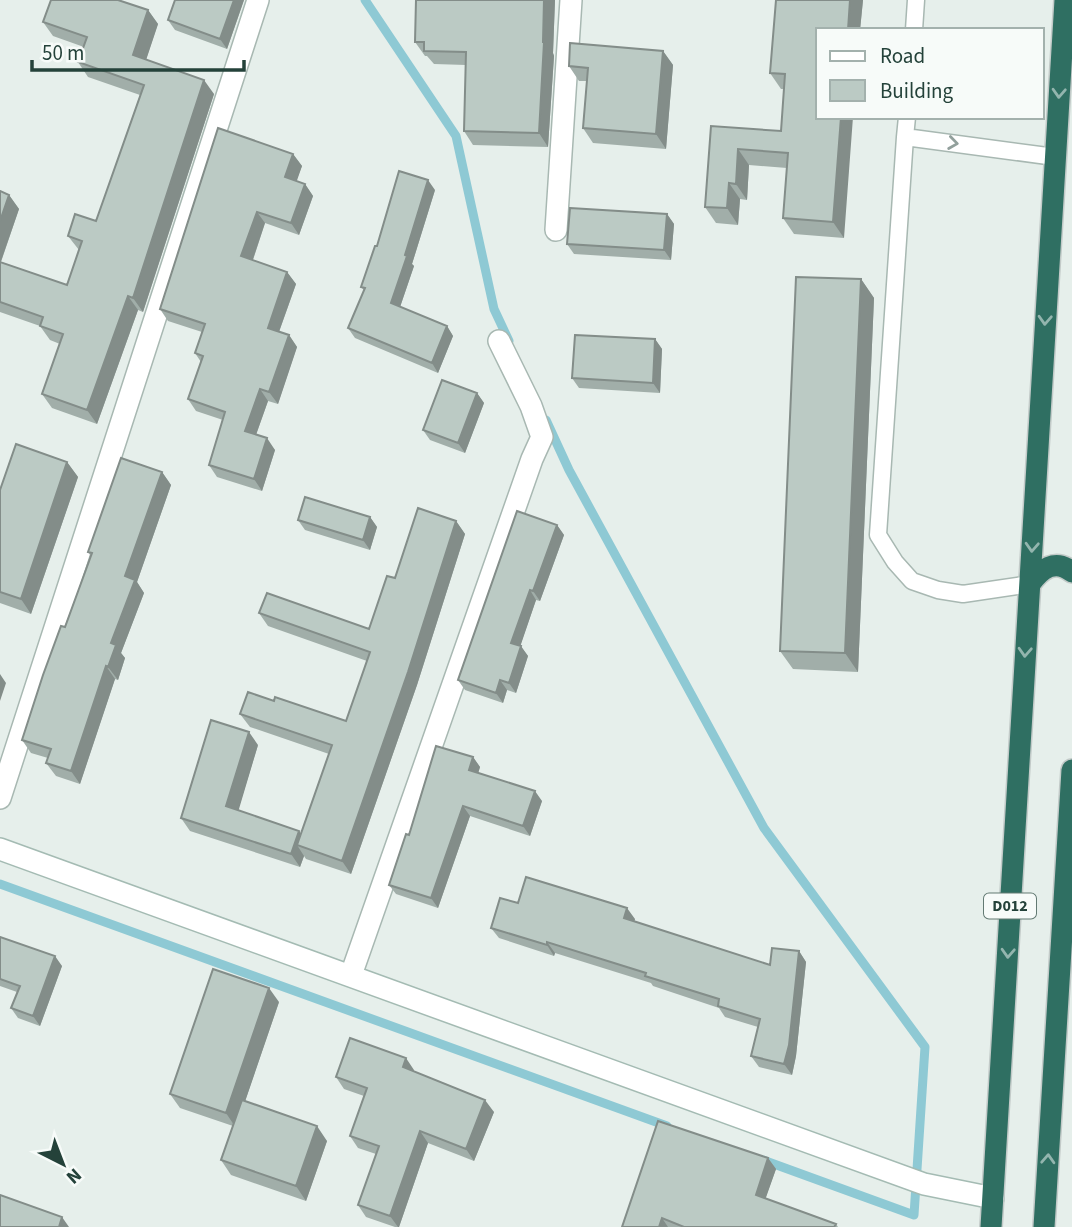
<svg xmlns="http://www.w3.org/2000/svg" width="1072" height="1227" font-family="'Source Sans 3',sans-serif">
<style>
.lines{fill:none;stroke-linecap:round;stroke-linejoin:round}
.stream{stroke:#8ec9d4;stroke-width:9}
.lane-casing{stroke:#a8b8b2;stroke-width:19}
.street-casing{stroke:#a8b8b2;stroke-width:24}
.secondary-casing{stroke:#a4bbb3;stroke-width:24}
.highway-casing{stroke:#c2cac8;stroke-width:24}
.lane{stroke:#fff;stroke-width:16}
.street{stroke:#fff;stroke-width:21}
.secondary{stroke:#fff;stroke-width:21}
.highway{stroke:#2f6f62;stroke-width:21}
.wall{fill:#a1aea9}
.shaded-wall{fill:#838d89}
.building{fill:#bbcac4;stroke:#838d89;stroke-width:2}
.oneway{stroke:#93b5ae}
.oneway2{stroke:#92a09c}
.labels{text-anchor:middle;dominant-baseline:central;stroke-width:7;stroke-linejoin:round;paint-order:stroke}
.shield{fill:#f7fbf9;stroke:#637a73;stroke-width:2}
.shield-label{font-size:16px;font-weight:bold;fill:#24423a}
</style>
<rect width="100%" height="100%" fill="#e6efeb"/>
<g class="lines">
<path class="stream" d="M 365,0 L 456,136 L 494,309 L 509,341
M 546,420 L 569,470 L 764,828 L 925,1047 L 914,1215 L 763,1160
M 0,884 L 667,1126"/>
<g class="lane-casing">
<path id="lane" d="M 914,30 L 916,0
M 907,117 L 905,137 L 1055,157
M 905,137 L 878,535 L 895,562 L 912,581 L 938,590 L 963,594 L 1030,584"/>
</g>
<g class="street-casing">
<path id="street" d="M 556,230 L 571,0
M 0,798 L 258,0
M 351,975 L 532,459 L 542,437 L 531,406 L 499,341"/>
</g>
<g class="secondary-casing">
<path id="secondary" d="M 0,849 L 924,1184 L 993,1198"/>
</g>
<g class="highway-casing">
<path id="highway" d="M 1030,584 C 1041,569 1055,558 1072,572
M 991,1227 L 1065,0
M 1044,1227 L 1072,770"/>
</g>
<use href="#lane" class="lane"/>
<use href="#street" class="street"/>
<use href="#secondary" class="secondary"/>
<use href="#highway" class="highway"/>
</g>
<path class="wall" d="M 175,0 L 244,0 L 227,49 L 175,30 L 168,20 Z
M 416,0 L 555,0 L 553,53 L 554,56 L 548,147 L 473,145 L 464,131 L 466,65 L 434,64 L 427,56 L 425,56 L 415,42 Z
M 776,0 L 863,0 L 860,30 L 818,30 L 844,238 L 794,234 L 783,218 L 787,168 L 749,165 L 747,200 L 740,199 L 738,225 L 716,223 L 705,207 L 711,126 L 781,131 L 784,89 L 781,89 L 770,73 Z
M 148,10 L 158,24 L 146,60 L 214,94 L 143,312 L 138,310 L 97,424 L 52,408 L 42,394 L 60,344 L 50,340 L 40,326 L 0,312 L 0,191 L 9,195 L 19,209 L 1,262 L 67,285 L 79,250 L 68,236 L 96,221 L 140,95 L 88,77 L 78,62 L 84,47 L 53,36 L 43,22 Z
M 663,51 L 673,65 L 666,149 L 593,143 L 583,128 L 587,81 L 579,81 L 569,66 Z
M 293,154 L 302,166 L 296,181 L 305,184 L 313,196 L 299,235 L 265,223 L 253,260 L 287,272 L 296,284 L 279,332 L 289,335 L 297,347 L 278,404 L 268,401 L 256,435 L 275,450 L 262,491 L 217,477 L 209,465 L 223,420 L 196,411 L 188,399 L 201,362 L 195,353 L 202,332 L 168,321 L 160,309 Z
M 435,190 L 412,264 L 414,266 L 400,307 L 447,326 L 453,336 L 438,373 L 355,338 L 348,328 L 364,290 L 361,287 L 377,246 Z
M 667,214 L 674,224 L 671,260 L 574,254 L 567,244 Z
M 861,279 L 874,298 L 858,672 L 793,669 L 780,651 Z
M 655,339 L 662,349 L 660,393 L 579,388 L 572,378 Z
M 477,393 L 484,403 L 465,453 L 430,440 L 423,430 Z
M 67,462 L 78,477 L 31,614 L 0,603 L 0,490 Z
M 162,472 L 171,485 L 137,582 L 144,593 L 121,653 L 125,658 L 118,680 L 115,679 L 80,784 L 56,776 L 46,763 L 48,758 L 31,753 L 22,740 L 91,556 L 88,552 Z
M 370,517 L 377,527 L 370,550 L 305,530 L 298,520 Z
M 456,521 L 465,534 L 417,685 L 351,874 L 306,859 L 304,856 L 300,867 L 190,831 L 181,818 L 258,745 L 238,810 L 299,831 L 301,834 L 329,754 L 250,727 L 240,714 L 274,701 L 346,721 L 367,661 L 268,626 L 259,613 L 369,629 L 395,578 Z
M 557,525 L 564,535 L 540,601 L 536,600 L 520,646 L 528,656 L 516,693 L 507,690 L 503,703 L 465,690 L 458,680 Z
M 473,757 L 480,767 L 478,773 L 542,801 L 530,836 L 470,816 L 438,908 L 396,894 L 389,885 L 409,835 Z
M 518,903 L 635,919 L 634,921 L 770,965 L 799,951 L 806,962 L 796,1056 L 792,1075 L 759,1067 L 751,1056 L 758,1027 L 725,1017 L 719,1008 L 653,986 L 651,983 L 555,953 L 554,956 L 499,938 L 491,928 Z
M 0,937 L 62,966 L 40,1026 L 18,1018 L 11,1008 L 17,992 L 0,986 Z
M 279,1002 L 245,1101 L 327,1141 L 306,1201 L 231,1175 L 221,1160 L 233,1126 L 180,1108 L 170,1094 Z
M 414,1070 L 414,1071 L 494,1112 L 474,1161 L 428,1143 L 399,1227 L 395,1227 L 366,1217 L 358,1205 L 376,1154 L 358,1148 L 350,1136 L 364,1096 L 344,1089 L 336,1077 Z
M 768,1158 L 776,1169 L 765,1199 L 836,1224 L 838,1227 L 622,1227 Z"/>
<path class="shaded-wall" d="M 234,0 L 244,0 L 227,49 L 220,39 Z
M 544,0 L 555,0 L 553,53 L 554,56 L 548,147 L 539,133 Z
M 850,0 L 863,0 L 860,30 L 848,30 Z
M 148,10 L 158,24 L 143,69 L 133,55 Z
M 663,51 L 673,65 L 666,149 L 656,134 Z
M 204,80 L 214,94 L 143,312 L 133,298 Z
M 841,117 L 853,117 L 844,238 L 833,222 Z
M 738,149 L 749,165 L 747,200 L 736,184 Z
M 293,154 L 302,166 L 294,189 L 285,177 Z
M 428,180 L 435,190 L 412,264 L 414,266 L 398,313 L 391,303 Z
M 729,183 L 740,199 L 738,225 L 727,208 Z
M 305,184 L 313,196 L 299,235 L 291,223 Z
M 9,195 L 19,209 L 0,264 L 0,221 Z
M 257,212 L 265,223 L 250,268 L 241,256 Z
M 667,214 L 674,224 L 671,260 L 664,250 Z
M 287,272 L 296,284 L 276,340 L 268,328 Z
M 861,279 L 874,298 L 858,672 L 845,653 Z
M 128,296 L 138,310 L 97,424 L 87,410 Z
M 447,326 L 453,336 L 438,373 L 432,363 Z
M 289,335 L 297,347 L 278,404 L 269,392 Z
M 655,339 L 662,349 L 660,393 L 653,383 Z
M 260,389 L 268,401 L 253,443 L 245,431 Z
M 477,393 L 484,403 L 465,453 L 458,443 Z
M 267,438 L 275,450 L 262,491 L 254,479 Z
M 67,462 L 78,477 L 31,614 L 21,599 Z
M 162,472 L 171,485 L 137,582 L 144,593 L 121,653 L 125,658 L 118,680 L 108,667 L 111,643 L 125,576 Z
M 370,517 L 377,527 L 370,550 L 363,540 Z
M 456,521 L 465,534 L 417,685 L 351,874 L 342,861 Z
M 557,525 L 564,535 L 540,601 L 533,591 Z
M 530,590 L 536,600 L 518,653 L 511,643 Z
M 521,646 L 528,656 L 516,693 L 509,683 Z
M 106,666 L 115,679 L 80,784 L 71,771 Z
M 0,674 L 6,683 L 0,701 Z
M 500,680 L 507,690 L 503,703 L 496,693 Z
M 249,732 L 258,745 L 236,819 L 226,806 Z
M 473,757 L 480,767 L 476,780 L 469,770 Z
M 535,791 L 542,801 L 530,836 L 523,826 Z
M 463,806 L 470,816 L 438,908 L 431,898 Z
M 299,831 L 308,844 L 297,845 L 304,856 L 300,867 L 291,854 Z
M 627,908 L 635,919 L 632,929 L 624,918 Z
M 547,942 L 555,953 L 554,956 L 547,945 Z
M 799,951 L 806,962 L 796,1056 L 792,1075 L 784,1064 Z
M 55,956 L 62,966 L 40,1026 L 33,1016 Z
M 269,988 L 279,1002 L 236,1128 L 226,1113 Z
M 406,1058 L 414,1070 L 411,1079 L 403,1067 Z
M 485,1100 L 494,1112 L 474,1161 L 466,1149 Z
M 317,1126 L 327,1141 L 306,1201 L 296,1186 Z
M 420,1131 L 428,1143 L 399,1227 L 398,1227 L 390,1216 Z
M 768,1158 L 776,1169 L 763,1206 L 756,1195 Z
M 62,1217 L 69,1227 L 59,1227 Z
M 662,1218 L 668,1227 L 659,1227 Z"/>
<path class="building" d="M 51,0 L 118,0 L 148,10 L 133,55 L 204,80 L 133,298 L 128,296 L 87,410 L 42,394 L 63,334 L 40,326 L 43,317 L 0,302 L 0,262 L 67,285 L 82,241 L 68,236 L 75,214 L 96,221 L 144,85 L 78,62 L 87,37 L 43,22 Z
M 175,0 L 234,0 L 220,39 L 168,20 Z
M 416,0 L 544,0 L 543,42 L 544,42 L 539,133 L 464,131 L 466,52 L 424,51 L 424,42 L 415,42 Z
M 776,0 L 850,0 L 848,30 L 818,30 L 818,117 L 841,117 L 833,222 L 783,218 L 788,153 L 738,149 L 736,184 L 729,183 L 727,208 L 705,207 L 711,126 L 781,131 L 785,74 L 770,73 Z
M 570,43 L 663,51 L 656,134 L 583,128 L 588,68 L 569,66 Z
M 218,128 L 293,154 L 285,177 L 305,184 L 291,223 L 257,212 L 241,256 L 287,272 L 268,328 L 289,335 L 269,392 L 260,389 L 245,431 L 267,438 L 254,479 L 209,465 L 225,412 L 188,399 L 203,356 L 195,353 L 205,324 L 160,309 Z
M 399,171 L 428,180 L 405,255 L 407,256 L 391,303 L 447,326 L 432,363 L 348,328 L 365,288 L 361,287 L 375,246 L 377,246 Z
M 0,191 L 9,195 L 0,221 Z
M 570,208 L 667,214 L 664,250 L 567,244 Z
M 796,277 L 861,279 L 845,653 L 780,651 Z
M 575,335 L 655,339 L 653,383 L 572,378 Z
M 442,380 L 477,393 L 458,443 L 423,430 Z
M 16,444 L 67,462 L 21,599 L 0,592 L 0,490 Z
M 121,458 L 162,472 L 125,576 L 135,580 L 111,643 L 116,645 L 108,667 L 106,666 L 71,771 L 46,763 L 51,749 L 22,740 L 43,675 L 61,626 L 65,627 L 92,553 L 88,552 Z
M 305,497 L 370,517 L 363,540 L 298,520 Z
M 418,508 L 456,521 L 408,672 L 342,861 L 297,845 L 332,745 L 240,714 L 248,692 L 274,701 L 275,697 L 346,721 L 370,652 L 259,613 L 267,593 L 369,629 L 387,576 L 395,578 Z
M 517,511 L 557,525 L 533,591 L 530,590 L 511,643 L 521,646 L 509,683 L 500,680 L 496,693 L 458,680 Z
M 211,720 L 249,732 L 226,806 L 299,831 L 291,854 L 181,818 Z
M 436,746 L 473,757 L 469,770 L 535,791 L 523,826 L 463,806 L 431,898 L 389,885 L 406,834 L 409,835 Z
M 526,877 L 627,908 L 624,918 L 770,965 L 772,948 L 799,951 L 789,1045 L 784,1064 L 751,1056 L 760,1019 L 718,1006 L 719,999 L 645,976 L 646,973 L 547,942 L 547,945 L 491,928 L 500,898 L 518,903 Z
M 0,937 L 55,956 L 33,1016 L 11,1008 L 20,986 L 0,979 Z
M 213,969 L 269,988 L 226,1113 L 170,1094 Z
M 350,1038 L 406,1058 L 403,1067 L 485,1100 L 466,1149 L 420,1131 L 390,1216 L 358,1205 L 379,1146 L 350,1136 L 367,1088 L 336,1077 Z
M 242,1100 L 317,1126 L 296,1186 L 221,1160 Z
M 658,1121 L 768,1158 L 756,1195 L 836,1224 L 834,1227 L 684,1227 L 662,1218 L 659,1227 L 622,1227 Z
M 0,1195 L 62,1217 L 59,1227 L 0,1227 Z"/>
<defs><path id="oneway-chevron" d="M-2-3.5L2.5 0L-2 3.5" fill="none" stroke-width="1.6" stroke-linecap="round" stroke-linejoin="round" transform="scale(1.75)"/></defs>
<g class="oneway">
<use href="#oneway-chevron" transform="translate(1059 93) rotate(93)"/>
<use href="#oneway-chevron" transform="translate(1045 320) rotate(93)"/>
<use href="#oneway-chevron" transform="translate(1032 547) rotate(93)"/>
<use href="#oneway-chevron" transform="translate(1025 652) rotate(93)"/>
<use href="#oneway-chevron" transform="translate(1008 953) rotate(93)"/>
<use href="#oneway-chevron" transform="translate(1048 1159) rotate(-87)"/>
</g>
<use class="oneway2" href="#oneway-chevron" transform="translate(953 143) rotate(8)"/>
<g class="labels">
<rect class="shield" x="984" y="893.5" width="52" height="25" rx="5"/>
<g class="shield-label">
<text x="1010" y="906">D012</text>
</g>
</g>
<rect x="816" y="28" width="228" height="91" fill="#f7fbf9" stroke="#a3b1ad" stroke-width="2"/>
<rect x="830" y="51" width="35" height="10" fill="#ffffff" stroke="#a3b1ad" stroke-width="2"/>
<text x="880" y="63" font-size="21" fill="#24423a">Road</text>
<rect x="830" y="80" width="35" height="21" fill="#bbcac4" stroke="#a3b1ad" stroke-width="2"/>
<text x="880" y="98" font-size="21" fill="#24423a">Building</text>
<g transform="translate(63 1164) rotate(138)" stroke="#f7fbf9" stroke-width="5" paint-order="stroke">
<path d="M0-5L12 26L0 18L-12 26Z" fill="#24423a"/>
<text y="-10" font-size="19" font-weight="bold" text-anchor="middle" fill="#24423a">N</text>
</g>
<path d="M32 60v10h212v-10" fill="none" stroke="#24423a" stroke-width="3.5"/>
<text x="42" y="60" font-size="21" fill="#24423a" stroke="#f7fbf9" stroke-width="5" paint-order="stroke">50 m</text>
</svg>
